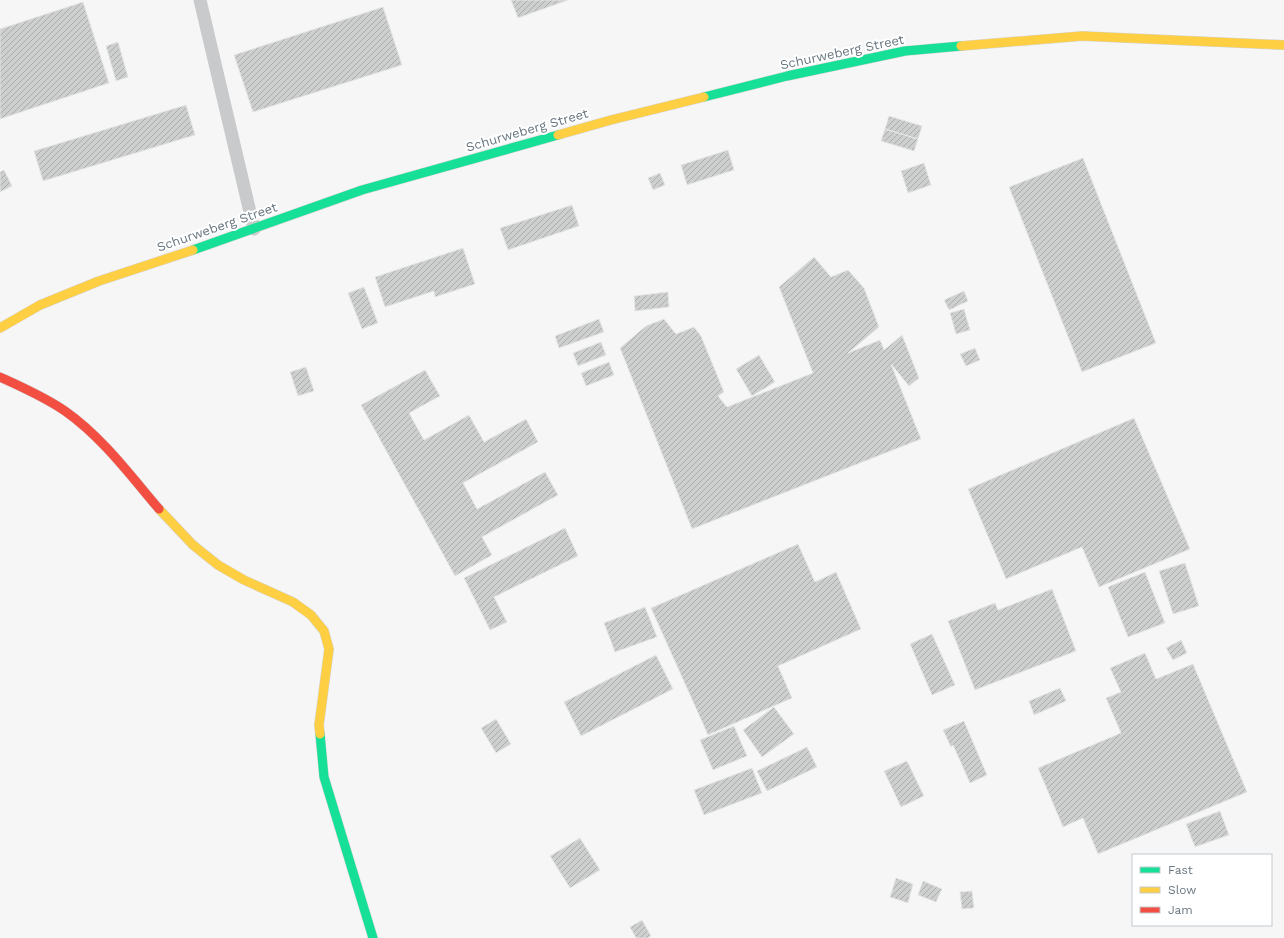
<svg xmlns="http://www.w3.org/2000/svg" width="1284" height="938" font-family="'Work Sans',sans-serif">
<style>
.building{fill:url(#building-hatch);stroke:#e6e6e6}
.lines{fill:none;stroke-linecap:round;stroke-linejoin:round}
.fast-casing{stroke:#d3d4d4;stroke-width:10}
.slow-casing{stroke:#d3d4d4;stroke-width:10}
.jam-casing{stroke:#d3d4d4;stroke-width:10}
.lane{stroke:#c9cacb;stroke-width:13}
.fast{stroke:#16e098;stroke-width:9}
.slow{stroke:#ffcf43;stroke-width:9}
.jam{stroke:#f24e42;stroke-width:9}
.labels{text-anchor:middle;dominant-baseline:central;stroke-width:4;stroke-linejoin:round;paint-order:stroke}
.street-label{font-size:13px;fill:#6a7781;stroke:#fff}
</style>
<defs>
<pattern id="building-hatch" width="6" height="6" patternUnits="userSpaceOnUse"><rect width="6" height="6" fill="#cdcece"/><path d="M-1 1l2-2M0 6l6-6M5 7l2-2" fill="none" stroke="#aaacad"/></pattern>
</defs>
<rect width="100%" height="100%" fill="#f6f6f6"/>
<path class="building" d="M 511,0 L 568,0 L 518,18 Z
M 83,2 L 109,83 L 0,119 L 0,29 Z
M 383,7 L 402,65 L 253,112 L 234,55 Z
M 118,42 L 128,77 L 116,81 L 106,46 Z
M 186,105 L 195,135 L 43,181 L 34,151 Z
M 889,116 L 922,126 L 918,139 L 885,129 Z
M 885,129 L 918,139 L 914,151 L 881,141 Z
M 728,150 L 734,170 L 687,185 L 681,165 Z
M 1083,158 L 1156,343 L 1082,372 L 1009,187 Z
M 924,163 L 931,185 L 908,193 L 901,171 Z
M 4,170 L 12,186 L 0,192 L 0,172 Z
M 660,173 L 665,185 L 653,190 L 648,178 Z
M 572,205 L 579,226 L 508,250 L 500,228 Z
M 463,248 L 475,284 L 435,297 L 434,291 L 385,307 L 375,277 Z
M 814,257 L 831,277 L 848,270 L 864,288 L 879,327 L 848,353 L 880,340 L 884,350 L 902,335 L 919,378 L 909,386 L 891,364 L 921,439 L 692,529 L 620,348 L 646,326 L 664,319 L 676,334 L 694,327 L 701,336 L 724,392 L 718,396 L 727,407 L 813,373 L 779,287 Z
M 364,287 L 378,323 L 362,329 L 348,293 Z
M 964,291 L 968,301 L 949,310 L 944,300 Z
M 668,292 L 669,307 L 635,311 L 634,296 Z
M 964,309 L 970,330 L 956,334 L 950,313 Z
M 599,319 L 604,332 L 559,348 L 555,336 Z
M 601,342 L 606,355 L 578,366 L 573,353 Z
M 975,348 L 980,360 L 966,366 L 960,354 Z
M 759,355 L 775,382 L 752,396 L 736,369 Z
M 609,362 L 614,375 L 586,386 L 581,373 Z
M 306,367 L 314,391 L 298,396 L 290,372 Z
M 425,370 L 440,396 L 409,413 L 424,440 L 469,415 L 484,442 L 526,419 L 538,442 L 463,483 L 477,509 L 545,472 L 558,495 L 482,537 L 492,555 L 455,576 L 361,405 Z
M 1134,418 L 1190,549 L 1099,587 L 1082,547 L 1006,579 L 968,489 Z
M 565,528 L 578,556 L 494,597 L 507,622 L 490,630 L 464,578 Z
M 798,544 L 815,582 L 836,572 L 861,629 L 778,666 L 792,698 L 708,735 L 651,608 Z
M 1185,563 L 1199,606 L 1173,614 L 1159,571 Z
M 1145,572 L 1165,623 L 1128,637 L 1108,587 Z
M 1052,589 L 1076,651 L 975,690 L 948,621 L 995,603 L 998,610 Z
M 645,607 L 657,637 L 615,652 L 604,623 Z
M 932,634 L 955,685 L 932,695 L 910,644 Z
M 1181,640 L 1187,653 L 1173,660 L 1166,648 Z
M 1145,653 L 1156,679 L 1193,664 L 1247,792 L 1098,854 L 1083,818 L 1063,827 L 1038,768 L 1121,733 L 1106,698 L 1121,692 L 1110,668 Z
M 656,655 L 673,689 L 581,736 L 564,702 Z
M 1060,688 L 1066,701 L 1034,715 L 1029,701 Z
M 774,707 L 794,734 L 762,757 L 743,730 Z
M 496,719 L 511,744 L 496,753 L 481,728 Z
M 964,721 L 987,775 L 970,783 L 953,745 L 951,747 L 943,730 Z
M 734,726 L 747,756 L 713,770 L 700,740 Z
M 807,747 L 817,767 L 767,791 L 757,771 Z
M 907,761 L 924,796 L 901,807 L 884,771 Z
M 752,768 L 762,793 L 704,815 L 694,790 Z
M 1220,811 L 1229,835 L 1195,847 L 1186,824 Z
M 580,838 L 600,870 L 570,888 L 550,856 Z
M 896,878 L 913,884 L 908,903 L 890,897 Z
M 923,881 L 942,889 L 936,902 L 918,895 Z
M 972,891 L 974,908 L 962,909 L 960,892 Z
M 642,920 L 651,936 L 648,938 L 636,938 L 630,927 Z"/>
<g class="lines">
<g class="fast-casing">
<path id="fast" d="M 704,97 L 787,76 L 905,51 L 961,46
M 193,250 L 362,190 L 558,135
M 320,734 L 324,777 L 373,938"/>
</g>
<g class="slow-casing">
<path id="slow" d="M 961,46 L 1082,36 L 1284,45
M 558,135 L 611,120 L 704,97
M 0,328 L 40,305 L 99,281 L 193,250
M 159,509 L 193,545 L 218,565 L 244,580 L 293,602 L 311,615 L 324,631 L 329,649 L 319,725 L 320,734"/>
</g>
<g class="jam-casing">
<path id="jam" d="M 0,377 C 22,387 45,397 65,411 C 102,437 130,475 159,509"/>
</g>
<path class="lane" d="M 200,0 L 254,229"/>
<use href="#fast" class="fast"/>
<use href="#slow" class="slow"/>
<use href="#jam" class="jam"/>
</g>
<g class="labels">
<g class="street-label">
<text transform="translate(842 52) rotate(-12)">Schurweberg Street</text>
<text transform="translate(527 130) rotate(-16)">Schurweberg Street</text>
<text transform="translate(217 227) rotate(-19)">Schurweberg Street</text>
</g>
</g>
<rect x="1132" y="854" width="140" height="72" fill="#ffffff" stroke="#c3c9cd"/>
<rect x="1140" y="867" width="20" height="6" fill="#16e098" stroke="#c3c9cd"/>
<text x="1168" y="874" font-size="12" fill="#6a7781">Fast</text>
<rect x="1140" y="887" width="20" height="6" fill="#ffcf43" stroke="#c3c9cd"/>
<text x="1168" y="894" font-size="12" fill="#6a7781">Slow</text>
<rect x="1140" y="907" width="20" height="6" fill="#f24e42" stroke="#c3c9cd"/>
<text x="1168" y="914" font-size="12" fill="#6a7781">Jam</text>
</svg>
